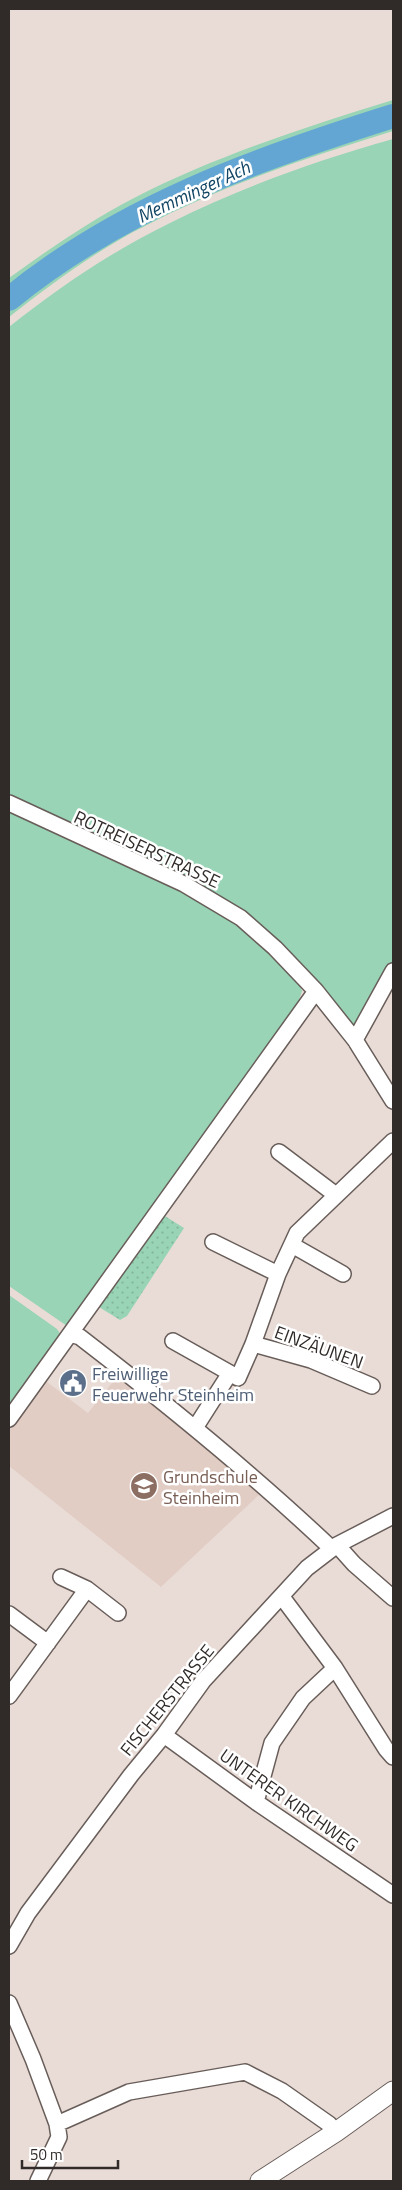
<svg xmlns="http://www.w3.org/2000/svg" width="402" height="2190" font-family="'Titillium Web',sans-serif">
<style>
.built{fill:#e2cdc5}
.grass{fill:#98d4b5}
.park{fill:url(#park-dots)}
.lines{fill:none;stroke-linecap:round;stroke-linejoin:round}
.river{stroke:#64a6d3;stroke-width:24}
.minor-casing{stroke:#685d59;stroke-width:18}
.tertiary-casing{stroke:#685d59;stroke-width:21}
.minor{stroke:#fff;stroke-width:15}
.tertiary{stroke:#fff;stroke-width:19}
.labels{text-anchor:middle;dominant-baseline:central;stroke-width:5;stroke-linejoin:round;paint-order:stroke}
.street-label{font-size:18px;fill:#302b29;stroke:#fff}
.service-label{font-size:18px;fill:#4e5e75;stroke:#fff;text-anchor:start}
.education-label{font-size:18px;fill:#785e54;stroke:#fff;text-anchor:start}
.water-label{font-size:19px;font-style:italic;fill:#124665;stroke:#fff}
</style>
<defs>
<pattern id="park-dots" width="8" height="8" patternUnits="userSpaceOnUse" patternTransform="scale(1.25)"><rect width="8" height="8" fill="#98d4b5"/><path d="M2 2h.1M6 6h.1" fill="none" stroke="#83b69c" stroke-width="1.8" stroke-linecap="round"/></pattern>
</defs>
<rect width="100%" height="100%" fill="#e9dcd7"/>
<path class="built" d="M 119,1374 L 261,1493 L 161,1587 L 9,1466 L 9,1427 L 43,1379 L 88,1413 Z"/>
<path class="grass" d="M 393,100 L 393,131 C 309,157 223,185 145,226 C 97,250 51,284 9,317 L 9,278 C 49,249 90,221 134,198 C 216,156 305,127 393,100 Z
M 393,139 L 393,962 C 385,977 369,1021 353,1025 L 263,930 L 9,797 L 9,327 C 59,287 114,250 172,222 C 242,187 318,160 393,139 Z
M 9,810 L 184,889 L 245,929 L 270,952 L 299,983 L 302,991 L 297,1006 L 67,1326 L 9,1286 Z
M 9,1295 L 57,1329 L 61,1335 L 9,1409 Z"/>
<path class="park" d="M 160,1213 L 184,1228 L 127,1316 L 120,1320 L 99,1307 Z"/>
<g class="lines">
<path class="river" d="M 9,299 C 121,207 256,159 393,116"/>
<g class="minor-casing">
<path id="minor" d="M 9,803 L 184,884 L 241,918 L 275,948 L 316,991 L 355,1040 L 393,1101
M 355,1040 L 393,971
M 279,1152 L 336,1195
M 213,1242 L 278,1274
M 292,1245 L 343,1274
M 70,1334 L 80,1337 C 167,1404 252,1473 331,1548
M 173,1341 L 230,1373
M 253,1344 L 311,1360 L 372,1386
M 9,1419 L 316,991
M 195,1428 L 230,1373 L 238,1378 L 253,1344 L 278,1274 L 297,1233 L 393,1141
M 337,1545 L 354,1564 L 393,1598
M 61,1577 L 87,1589 L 118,1613
M 282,1597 L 335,1668 L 386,1749 L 393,1757
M 9,1614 L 48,1643
M 9,1696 L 87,1589
M 164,1735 L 256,1802 L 393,1895
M 256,1802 L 272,1743 L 303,1698 L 335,1668
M 9,1946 L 28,1913 L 131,1775 L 164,1735 L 203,1681 L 307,1568 L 337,1545 L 393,1516
M 9,2003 L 33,2059 L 57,2124 L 59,2137 L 38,2181
M 57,2124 L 129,2092 L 245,2072 L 282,2091 L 329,2124 L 336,2132"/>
</g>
<g class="tertiary-casing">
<path id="tertiary" d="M 260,2181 L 336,2132 L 393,2091"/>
</g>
<use href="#minor" class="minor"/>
<use href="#tertiary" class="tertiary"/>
</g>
<defs>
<g id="civic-disc" transform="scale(1.4375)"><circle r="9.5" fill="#5c6f8a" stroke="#fff"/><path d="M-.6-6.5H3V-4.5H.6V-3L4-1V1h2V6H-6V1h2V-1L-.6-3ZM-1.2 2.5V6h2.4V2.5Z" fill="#fff"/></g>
<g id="school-disc" transform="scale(1.4375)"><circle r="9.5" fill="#8d6e63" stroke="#fff"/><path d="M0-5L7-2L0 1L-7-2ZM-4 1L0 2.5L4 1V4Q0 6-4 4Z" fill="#fff"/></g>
</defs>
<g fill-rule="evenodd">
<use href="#civic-disc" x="73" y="1383"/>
<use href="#school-disc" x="144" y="1486"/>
</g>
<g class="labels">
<g class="street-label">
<text transform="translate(147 849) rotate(25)">ROTREISERSTRASSE</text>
<text transform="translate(319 1347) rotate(20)">EINZÄUNEN</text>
<text transform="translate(167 1700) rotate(-51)">FISCHERSTRASSE</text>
<text transform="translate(289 1800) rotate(35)">UNTERER KIRCHWEG</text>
</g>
<g class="service-label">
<text x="92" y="1373">Freiwillige<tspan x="92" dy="21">Feuerwehr Steinheim</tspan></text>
</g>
<g class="education-label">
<text x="163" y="1476">Grundschule<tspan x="163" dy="21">Steinheim</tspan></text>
</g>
<g class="water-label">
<text transform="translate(193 191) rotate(-25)">Memminger Ach</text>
</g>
</g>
<rect width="402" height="2190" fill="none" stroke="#302b29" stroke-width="20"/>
<path d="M22 2160v8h96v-8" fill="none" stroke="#302b29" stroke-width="2.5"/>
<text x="30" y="2160" font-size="15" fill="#302b29" stroke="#ffffff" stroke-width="4" paint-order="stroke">50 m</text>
</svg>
